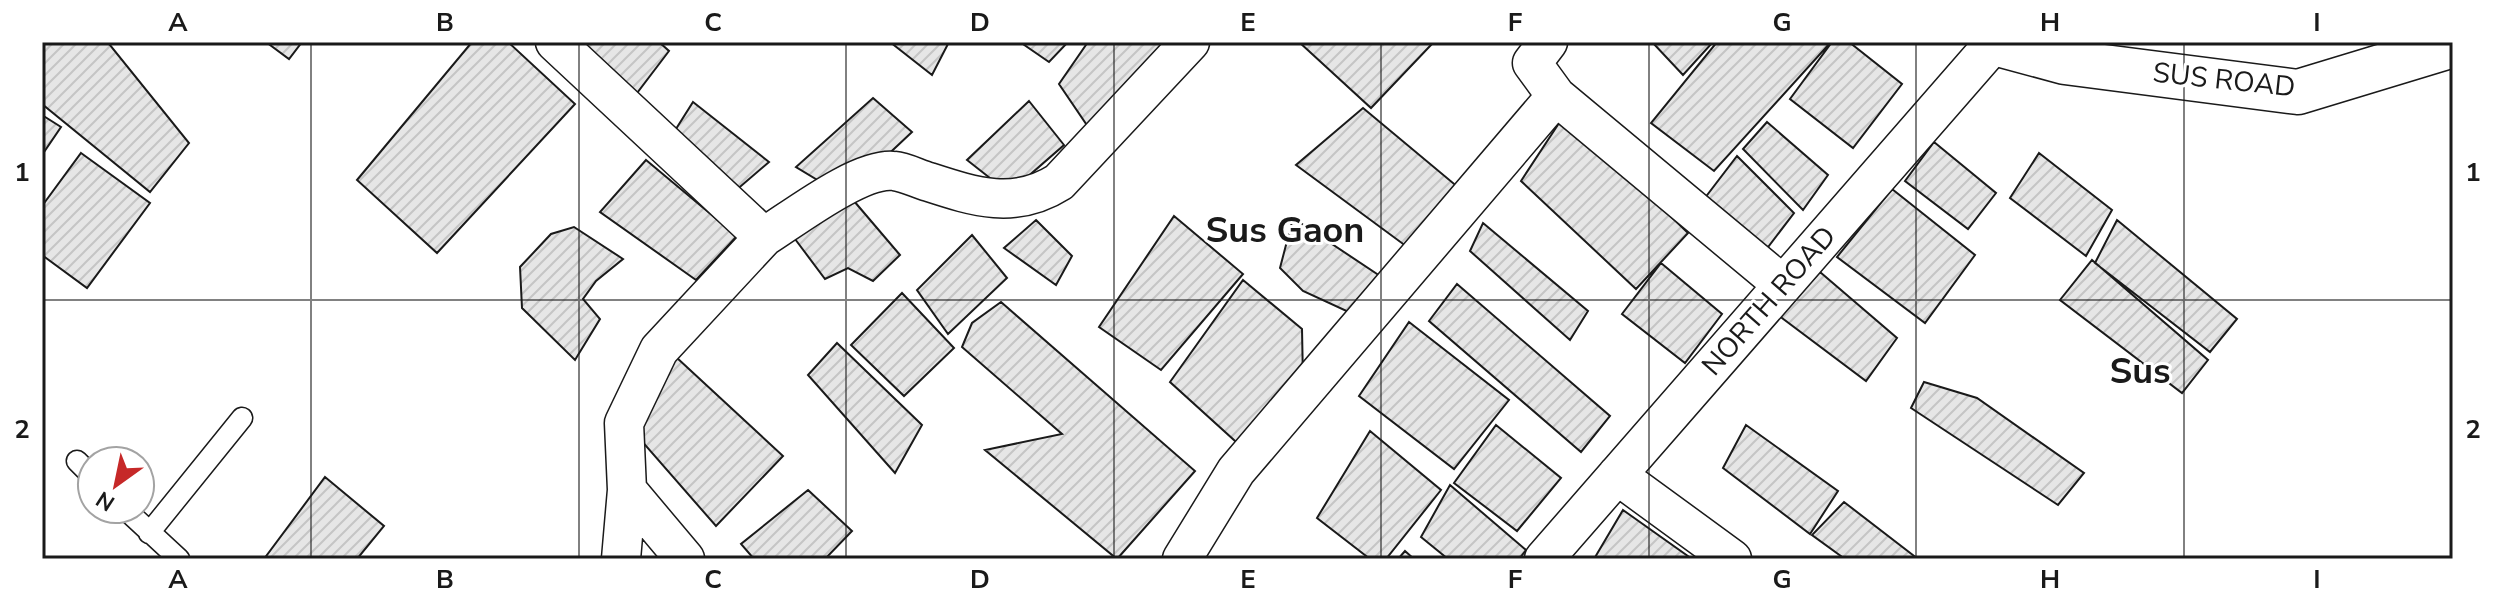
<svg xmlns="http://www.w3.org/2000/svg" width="2495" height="601" font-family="'Nunito Sans',sans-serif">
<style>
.building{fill:url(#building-hatch);stroke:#1a1a1a;stroke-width:2}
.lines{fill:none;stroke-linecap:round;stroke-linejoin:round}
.service-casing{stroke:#1a1a1a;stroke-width:23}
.minor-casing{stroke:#1a1a1a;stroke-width:41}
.secondary-casing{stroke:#1a1a1a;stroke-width:47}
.service{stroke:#fff;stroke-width:20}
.minor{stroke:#fff;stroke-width:38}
.secondary{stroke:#fff;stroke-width:44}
.grid{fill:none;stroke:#1a1a1a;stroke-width:2;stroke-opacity:0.55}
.labels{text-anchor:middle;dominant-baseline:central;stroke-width:6;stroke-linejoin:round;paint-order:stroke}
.street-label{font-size:28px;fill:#1a1a1a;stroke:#fff}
.district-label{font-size:36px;font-weight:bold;fill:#1a1a1a;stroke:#fff}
.neatline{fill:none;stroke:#1a1a1a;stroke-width:3}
.grid-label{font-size:26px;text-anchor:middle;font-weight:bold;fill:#1a1a1a}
</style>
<defs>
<pattern id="building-hatch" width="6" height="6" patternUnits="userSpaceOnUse" patternTransform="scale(2)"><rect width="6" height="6" fill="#e6e6e6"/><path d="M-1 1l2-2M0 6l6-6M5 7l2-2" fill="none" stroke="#c5c5c5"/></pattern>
</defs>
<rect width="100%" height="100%" fill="#fff"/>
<path class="building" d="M 42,42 L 105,42 L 110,45 L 189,143 L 150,192 L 42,104 Z
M 266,42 L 302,42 L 289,59 Z
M 472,42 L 508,42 L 575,104 L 437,253 L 357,180 Z
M 576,42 L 659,42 L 669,51 L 637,93 Z
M 890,42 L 949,42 L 932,75 Z
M 1020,42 L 1068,42 L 1049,62 Z
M 1088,42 L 1175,42 L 1095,137 L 1059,84 Z
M 1299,42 L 1428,42 L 1431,45 L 1371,108 Z
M 1652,42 L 1713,42 L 1683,75 Z
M 1717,42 L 1831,42 L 1714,171 L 1651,123 Z
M 1832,42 L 1849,42 L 1902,84 L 1853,148 L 1790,99 Z
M 873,98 L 912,132 L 862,179 L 829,187 L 796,167 Z
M 1029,101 L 1064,145 L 1009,193 L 967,160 Z
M 693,102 L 769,162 L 734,192 L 669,140 Z
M 1363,108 L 1465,193 L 1414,252 L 1296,165 Z
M 1565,114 L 1688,233 L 1636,289 L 1521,181 Z
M 42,115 L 61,127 L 42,155 Z
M 1767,122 L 1828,175 L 1803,210 L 1743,149 Z
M 1934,142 L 1996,193 L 1968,229 L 1905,181 Z
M 81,153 L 150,203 L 87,288 L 42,255 L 42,206 Z
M 2039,153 L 2112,210 L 2086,256 L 2010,198 Z
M 1737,156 L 1794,213 L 1762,255 L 1698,207 Z
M 646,160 L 737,236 L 696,280 L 600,212 Z
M 1892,189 L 1975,255 L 1925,323 L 1837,257 Z
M 848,194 L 900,255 L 873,281 L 848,268 L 825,279 L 795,239 Z
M 1174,216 L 1243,274 L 1161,370 L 1099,327 Z
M 1293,218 L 1380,276 L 1353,314 L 1303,291 L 1280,268 Z
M 1036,220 L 1072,256 L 1056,285 L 1004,248 Z
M 2117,220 L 2237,319 L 2210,352 L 2095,263 Z
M 1483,223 L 1588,311 L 1570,340 L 1470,251 Z
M 574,227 L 623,259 L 596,281 L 583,299 L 600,319 L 575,360 L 522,308 L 520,267 L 551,234 Z
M 972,235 L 1007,278 L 948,334 L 917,290 Z
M 2092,260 L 2208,360 L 2182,393 L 2060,300 Z
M 1661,263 L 1722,314 L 1685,363 L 1622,314 Z
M 1820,272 L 1897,338 L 1866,381 L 1778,315 Z
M 1243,280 L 1302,329 L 1303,381 L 1245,450 L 1170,382 Z
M 1457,284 L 1610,416 L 1581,452 L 1429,321 Z
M 902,293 L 954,348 L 904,396 L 851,345 Z
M 1001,302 L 1195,471 L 1117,559 L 985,450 L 1062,434 L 962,347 L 972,323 Z
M 1409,322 L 1509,400 L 1454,469 L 1359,396 Z
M 837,343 L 922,425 L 895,473 L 808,375 Z
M 676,357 L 783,456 L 716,526 L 632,430 Z
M 1924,382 L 1977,398 L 2084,473 L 2058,505 L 1911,408 Z
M 1496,425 L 1561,478 L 1517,531 L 1454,483 Z
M 1746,425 L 1838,491 L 1810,534 L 1723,468 Z
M 1370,431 L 1441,490 L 1386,559 L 1370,559 L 1317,518 Z
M 325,477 L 384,526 L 357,559 L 264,559 Z
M 1450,485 L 1526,550 L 1519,559 L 1448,559 L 1421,537 Z
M 808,490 L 852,531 L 825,559 L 754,559 L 741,544 Z
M 1844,502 L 1918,559 L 1845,559 L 1812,535 Z
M 1623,510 L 1692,559 L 1594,559 Z
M 1405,551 L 1414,559 L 1398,559 Z"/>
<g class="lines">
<g class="service-casing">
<path id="service" d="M 77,461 L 92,476
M 125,509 L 179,559
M 149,533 L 242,418"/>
</g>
<g class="minor-casing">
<path id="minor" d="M 555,42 L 764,237 L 659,350 L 624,423 L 627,490 L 621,559
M 1548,42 L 1532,63 L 1556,96 L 1783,285
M 764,237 C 793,219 860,167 894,171 C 905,172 918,179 929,182 C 975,197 1015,210 1059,182 L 1190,42
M 1617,475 L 1732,559
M 627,490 L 685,559
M 1182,559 L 1236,471 L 1556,96
M 1544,559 L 1995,42"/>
</g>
<g class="secondary-casing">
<path id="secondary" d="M 1991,42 L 2065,62 L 2298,92 L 2453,45"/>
</g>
<use href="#service" class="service"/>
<use href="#minor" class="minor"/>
<use href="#secondary" class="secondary"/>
</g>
<path class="grid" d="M 311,42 L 311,559M 579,42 L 579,559M 846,42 L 846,559M 1114,42 L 1114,559M 1381,42 L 1381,559M 1649,42 L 1649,559M 1916,42 L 1916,559M 2184,42 L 2184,559M 42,300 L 2453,300"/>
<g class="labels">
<g class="street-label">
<text transform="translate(2224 80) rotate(6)">SUS ROAD</text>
<text transform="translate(1769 301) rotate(-49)">NORTH ROAD</text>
</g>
<g class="district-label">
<text x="1285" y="230">Sus Gaon</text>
<text x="2140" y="371">Sus</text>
</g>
</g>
<rect width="2495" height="601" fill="none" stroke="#ffffff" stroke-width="88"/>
<g transform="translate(116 485) rotate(213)"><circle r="38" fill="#ffffff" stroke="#a3a3a3" stroke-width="2"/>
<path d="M0-6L14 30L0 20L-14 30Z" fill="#c62828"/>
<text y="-12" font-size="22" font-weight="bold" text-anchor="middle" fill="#1a1a1a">N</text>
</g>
<rect x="44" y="44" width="2407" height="513" class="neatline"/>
<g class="grid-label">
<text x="178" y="31">A</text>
<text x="445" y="31">B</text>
<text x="713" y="31">C</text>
<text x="980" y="31">D</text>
<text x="1248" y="31">E</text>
<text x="1515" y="31">F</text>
<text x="1782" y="31">G</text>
<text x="2050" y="31">H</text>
<text x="2317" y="31">I</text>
<text x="22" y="181">1</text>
<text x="2473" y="181">1</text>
<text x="22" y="438">2</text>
<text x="2473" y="438">2</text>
<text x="178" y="588">A</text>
<text x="445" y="588">B</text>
<text x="713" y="588">C</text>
<text x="980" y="588">D</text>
<text x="1248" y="588">E</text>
<text x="1515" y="588">F</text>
<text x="1782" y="588">G</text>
<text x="2050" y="588">H</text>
<text x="2317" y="588">I</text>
</g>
</svg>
